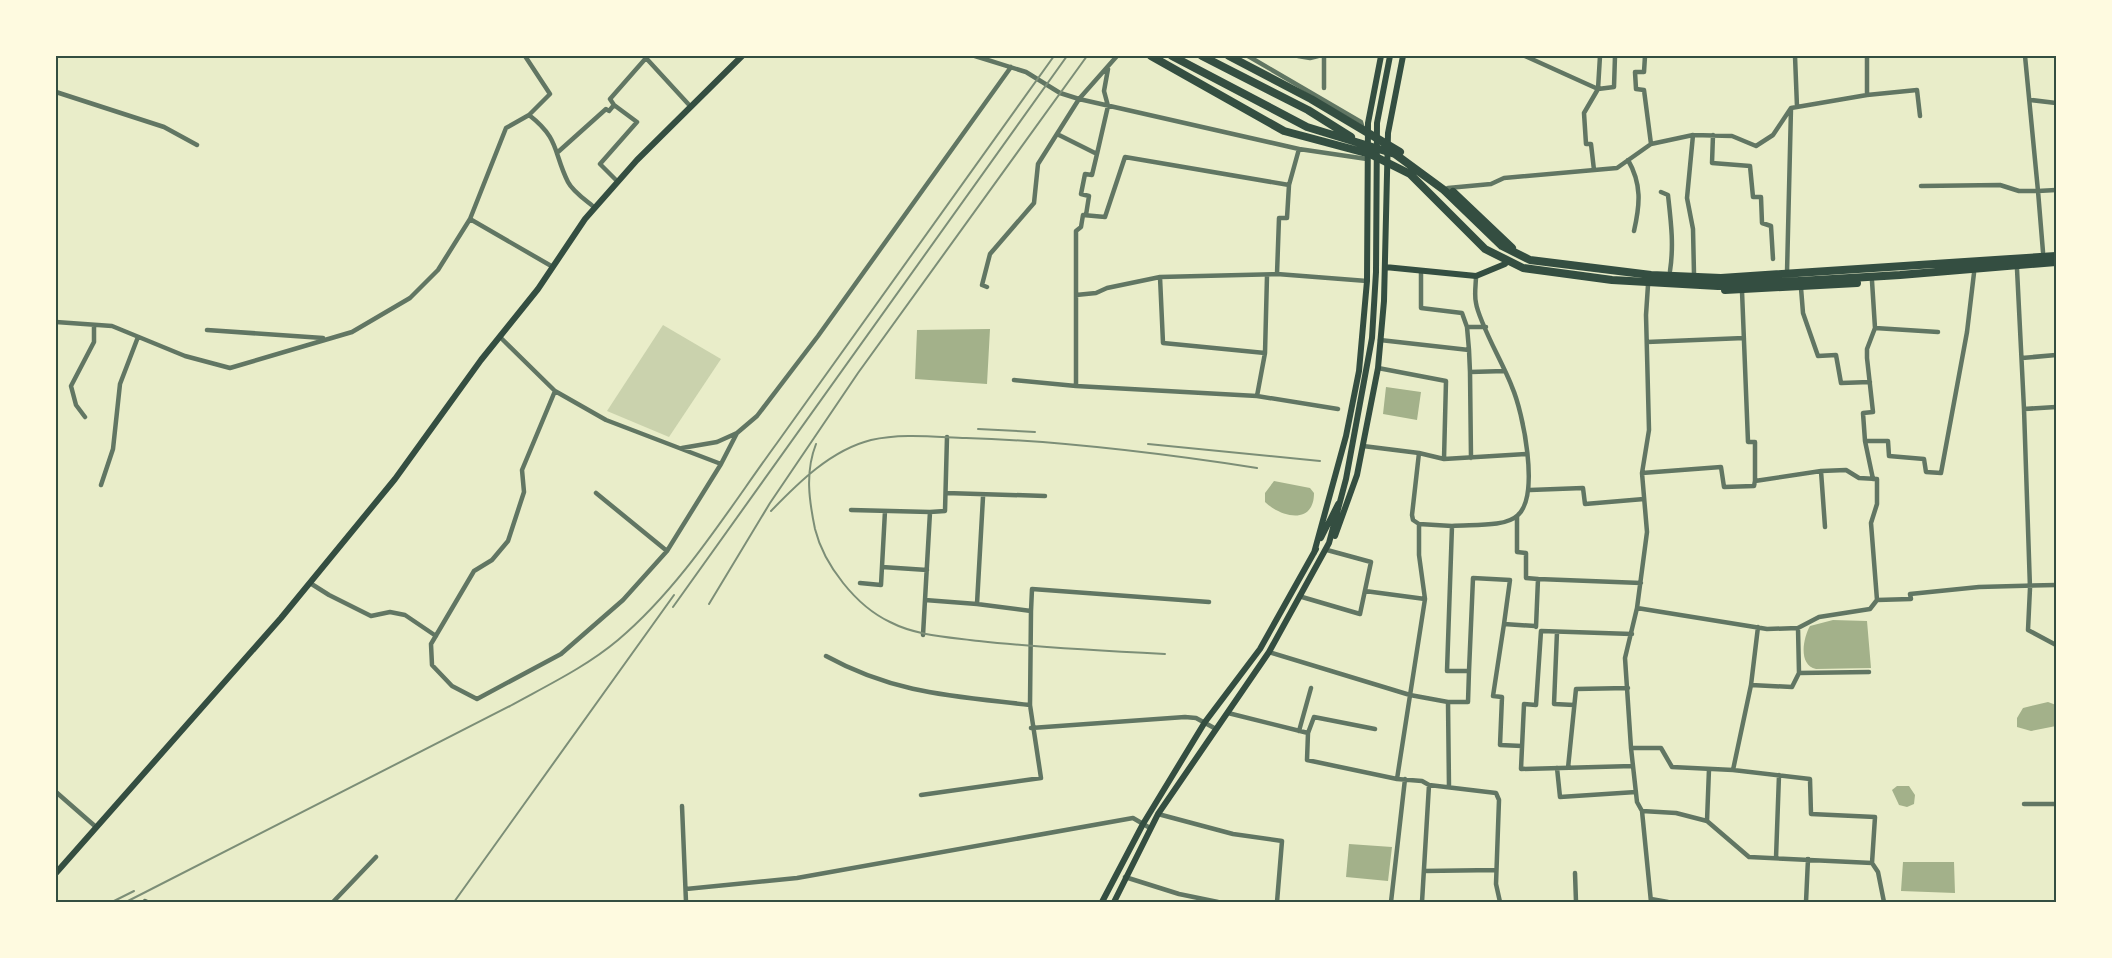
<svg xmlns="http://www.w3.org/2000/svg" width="2112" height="958" font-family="Quicksand,sans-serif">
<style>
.green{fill:#cad2ad}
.water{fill:#a3b18a}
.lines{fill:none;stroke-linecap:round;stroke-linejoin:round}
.minor{stroke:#617663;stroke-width:4.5}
.secondary{stroke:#344e41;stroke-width:6}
.trunk{stroke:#344e41;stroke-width:8}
.rail{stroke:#7c8e77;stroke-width:2}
.neatline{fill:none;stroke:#344e41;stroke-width:2}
</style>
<rect width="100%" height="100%" fill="#e9edc9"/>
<path class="green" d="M 663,325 L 721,359 L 669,437 L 607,411 Z"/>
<path class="water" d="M 990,329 L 987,384 L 915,379 L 917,330 Z
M 1386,387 L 1421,392 L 1417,420 L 1383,414 Z
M 1274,481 L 1310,488 L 1314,493 C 1314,525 1282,518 1265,502 L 1265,493 Z
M 1833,620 L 1867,621 L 1871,668 L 1816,669 C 1798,665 1803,638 1810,626 Z
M 2048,702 L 2056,705 L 2056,726 L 2031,731 L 2017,727 L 2017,718 L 2023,708 Z
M 1897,786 L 1909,786 L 1915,795 L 1914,804 L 1907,807 L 1899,805 L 1892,790 Z
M 1349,844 L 1392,847 L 1388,881 L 1346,877 Z
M 1903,862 L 1954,862 L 1955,893 L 1901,891 Z"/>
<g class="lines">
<path class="minor" d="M 525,56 L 550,94 L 529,115 C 560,139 553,152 568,182 C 573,192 587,201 595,208
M 647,56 L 646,58 L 691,107
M 975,56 L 1026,72 L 1060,93 L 1079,99 L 1299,149 L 1367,159
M 1248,56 L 1361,122 L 1363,129
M 1298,56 L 1310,58 L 1318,56
M 1324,56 L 1324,88
M 1525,56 L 1598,89 L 1614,87 L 1615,56
M 1645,56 L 1644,72 L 1635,72 L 1636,89 L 1644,90 L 1651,144
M 1795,56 L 1797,107
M 1867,56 L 1867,95 L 1917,90 L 1920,116
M 56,92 L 164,127 L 197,145
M 2031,100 L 2056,103
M 614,105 L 637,122 L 600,164 L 618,182
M 1791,108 L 1867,95
M 1057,134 L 1097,154 L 1092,175 L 1085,174 L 1081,194 L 1089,196 L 1086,215
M 1693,135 L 1687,198 L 1693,229 L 1694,274
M 1713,135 L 1712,163 L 1750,166 L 1753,197 L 1761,197 L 1762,223 L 1771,226 L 1773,259
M 558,152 L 606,109 L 609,111 L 614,105 L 610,99 L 646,58
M 1097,154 L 1108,106 L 1104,91 L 1108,69
M 1628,160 C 1642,184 1640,205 1634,231
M 1594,170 L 1591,144 L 1586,144 L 1584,113 L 1598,89 L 1600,56
M 1921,186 L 2000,185 L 2019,191 L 2038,191 L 2025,56
M 1448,188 L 1491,184 L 1504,178 L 1617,168 L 1651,144 L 1693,135 L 1732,136 L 1756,146 L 1773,135 L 1791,108 L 1787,273
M 1661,192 L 1668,195 C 1671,222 1674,245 1670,271
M 470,219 L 553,267
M 2043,252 L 2038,191 L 2056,190
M 2017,269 L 2024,409 L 2030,588 L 2028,630 L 2056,645
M 1421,271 L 1421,308 L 1462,313 L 1467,327 L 1486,327
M 1277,274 L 1279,218 L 1287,218 L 1289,185
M 1267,276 L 1265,353 L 1257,396 L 1076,386 L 1076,231 L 1081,227 L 1083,215 L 1105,217 L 1125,157 L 1289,185 L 1299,149
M 1160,277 L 1163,343 L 1265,353
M 1872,281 L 1875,328 L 1867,349 L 1867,358 L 1873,412 L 1863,413 L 1865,441 L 1873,479
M 1648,285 L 1646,315 L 1649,430 L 1642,473 L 1647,532 L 1637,608 L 1625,658 L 1631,748 L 1637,802 L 1642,811 L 1651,902
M 987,287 L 982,285 L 990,254 L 1034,203 L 1038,164 L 1079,99 L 1117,56
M 1801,288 L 1803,313 L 1818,356 L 1836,355 L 1841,383 L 1870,382
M 1742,291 L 1748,442 L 1755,442 L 1755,481 L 1821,471
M 1076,295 L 1096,293 L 1107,288 L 1160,277 L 1277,274 L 1367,281
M 56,322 L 112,326 L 185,356 L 230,368 L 352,332 L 410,298 L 438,270 L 470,219 L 506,128 L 529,115
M 1467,327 L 1469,350
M 1875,328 L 1938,332
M 207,330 L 323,338
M 500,337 L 555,391
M 1380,340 L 1469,350 L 1470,372 L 1505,371
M 1647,342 L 1744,338
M 2022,358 L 2056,355
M 1378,368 L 1446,381 L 1444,459 L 1419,453 L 1412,515 L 1413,520 L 1419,524
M 1470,372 L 1471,458
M 1014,380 L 1076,386
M 1257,396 L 1338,409
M 2024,409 L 2056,407
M 85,417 L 76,405 L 71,386 L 94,342 L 94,326
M 1865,441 L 1888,441 L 1889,456 L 1924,459 L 1926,472 L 1941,473 L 1967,332 L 1974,273
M 1363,446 L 1419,453
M 682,448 L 717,442 L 737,433
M 1444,459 L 1527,454
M 1642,473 L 1721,467 L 1724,487 L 1754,486 L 1755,481
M 101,485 L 113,449 L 120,384 L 138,337
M 1530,490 L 1583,488 L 1585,504 L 1644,499
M 596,493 L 667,551 L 721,464
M 946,493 L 1045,496
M 851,510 L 930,512
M 1517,516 L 1517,552 L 1526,553 L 1526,578 L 1538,579
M 1825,527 L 1821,471 L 1846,470 L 1859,478 L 1877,479 L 1877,504 L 1871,523 L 1877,600
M 667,551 L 623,600 L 561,654 L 477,699 L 452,686 L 432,665 L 431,644 L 474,571 L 492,560 L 508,541 L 524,492 L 522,470 L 555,391 L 606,420 L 721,464 L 737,433 L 757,416 L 818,336 L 1011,67
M 882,567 L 927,570
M 310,583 L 329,595 L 371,616 L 390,612 L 405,615 L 436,636
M 860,583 L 881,585 L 885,511
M 1365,591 L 1425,599
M 1302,597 L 1360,614 L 1371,562 L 1327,550
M 925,600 L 977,604 L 983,497
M 1637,608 L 1767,629 L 1798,628 L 1819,617 L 1870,609 L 1877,600 L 1911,599 L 1910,594 L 1979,587 L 2056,585
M 1031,611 L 1032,589 L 1209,602
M 1536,627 L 1538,579 L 1641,583
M 1798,628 L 1799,673 L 1869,672
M 1557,632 L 1554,704 L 1574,705
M 1632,634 L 1541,631 L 1536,705 L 1524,704 L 1521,769 L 1633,766
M 923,635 L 930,512 L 945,511 L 947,437
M 1269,652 L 1410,695 L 1448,702
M 826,656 C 895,694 954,696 1030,705
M 1469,671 L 1473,578 L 1510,580 L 1504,624
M 1751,685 L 1792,687 L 1799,673
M 1228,713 L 1308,733 L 1307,760 L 1397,779 L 1422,781 L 1429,785 L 1496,793 L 1499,800 L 1496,884 L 1500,902
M 1031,728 L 1185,717 L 1196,718 L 1216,729
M 1299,731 L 1311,688
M 1308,733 L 1314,717 L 1375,729
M 1522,746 L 1500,745 L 1502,697 L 1493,696 L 1504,624 L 1535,626
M 1631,748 L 1661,748 L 1672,767 L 1733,770 L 1810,779 L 1811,814 L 1875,817 L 1872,863
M 1557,768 L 1560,797 L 1636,792
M 1568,768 L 1576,689 L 1628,688
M 1733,770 L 1751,685 L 1758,627
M 1397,779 L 1425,599 L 1419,555 L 1419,524 L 1452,526
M 1449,787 L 1448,702 L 1468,702 L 1469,671 L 1447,671 L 1452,526 C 1470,524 1505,528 1518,515 C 1540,495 1523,412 1512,387 C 1504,365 1479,323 1476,303 C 1474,295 1476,284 1476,276
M 56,792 L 96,827
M 921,795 L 1041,778 L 1030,705 L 1031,611 L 977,604
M 2024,804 L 2056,804
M 682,806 L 686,902
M 1642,811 L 1676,813 L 1707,821 L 1749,857 L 1872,863 L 1878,872 L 1884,902
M 1158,814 L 1233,834 L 1282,841 L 1277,902
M 1707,821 L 1709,769
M 1776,858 L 1779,775
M 1424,871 L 1496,870
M 1575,873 L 1576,902
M 1125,877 L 1179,894 L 1218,902
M 686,889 L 797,878 L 1133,818 L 1150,828
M 1651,899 L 1668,902
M 145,901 L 147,902
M 333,902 L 376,857
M 1391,902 L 1405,779
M 1422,902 L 1429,785
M 1806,902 L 1808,859"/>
<path class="secondary" d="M 1385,267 L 1476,276 L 1505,264
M 1335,536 L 1357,475 L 1378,368 L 1384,301 L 1388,133 L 1403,56
M 1321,538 L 1338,504
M 1314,553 L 1346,436 L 1359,371 L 1367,281 L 1368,123 L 1381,56
M 56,873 L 281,618 L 395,479 L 481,360 L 538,289 L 585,219 L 637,160 L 742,56
M 1102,902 L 1143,824 L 1205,722 L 1260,649 L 1316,549
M 1114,902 L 1158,814 L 1269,652 L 1329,543 L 1346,479 L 1372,338 L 1376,272 L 1377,123 L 1390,56"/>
<path class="trunk" d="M 1151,56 L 1284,131 L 1370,154 L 1410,174 L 1485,249 L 1523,268 L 1612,280 L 1718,286 L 1900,275 L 2056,262
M 1172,56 L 1307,127 L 1395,154 L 1444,190 L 1502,246 L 1530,260 L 1651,275 L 1721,278 L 2056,256
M 1202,56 L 1308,110 L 1351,137
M 1229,56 L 1311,99 L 1400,152
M 1453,192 L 1512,248
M 1725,290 L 1857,283"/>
<path class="rail" d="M 978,429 L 1035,432
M 816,444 C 805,472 809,500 815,529 C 824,565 856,606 890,622 C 917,636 949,637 979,641 C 1041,648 1103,651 1165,654
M 1148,444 L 1320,461
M 771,511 C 798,483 831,450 871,440 C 901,433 936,437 966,438 C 1064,441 1160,453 1257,468
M 709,604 L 770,503 L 858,373 L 1087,56
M 673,607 L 1067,56
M 112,902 L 134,891
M 126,902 L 510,706 C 546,686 586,667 618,640 C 682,586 728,510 777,443 C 870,314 961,184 1054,56
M 454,902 L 674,595"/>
</g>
<rect width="2112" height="958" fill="none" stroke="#fefae0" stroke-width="114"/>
<rect x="57" y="57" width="1998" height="844" class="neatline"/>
</svg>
